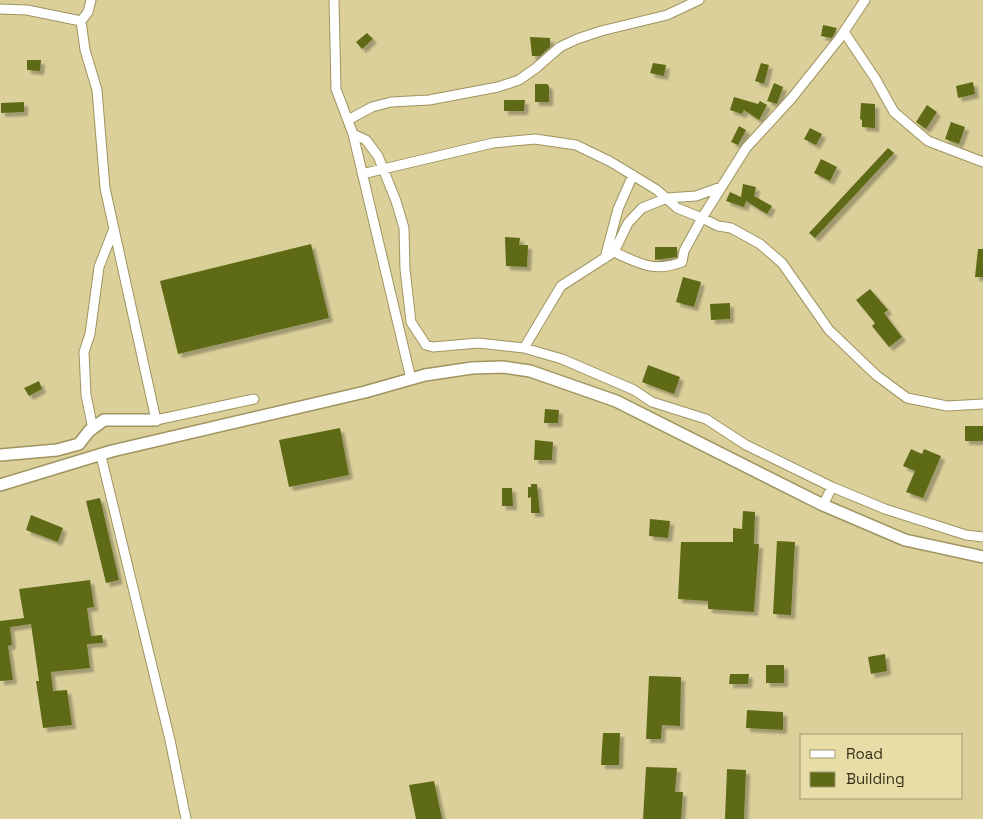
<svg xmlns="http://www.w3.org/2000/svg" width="983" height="819" font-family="'Space Grotesk',sans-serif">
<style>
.building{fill:#5e6a16;filter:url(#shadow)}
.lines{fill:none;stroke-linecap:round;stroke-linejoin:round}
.street-casing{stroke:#9f9460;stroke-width:11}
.secondary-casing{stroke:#9f9460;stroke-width:14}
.street{stroke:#fff;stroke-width:9}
.secondary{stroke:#fff;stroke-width:11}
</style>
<defs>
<filter id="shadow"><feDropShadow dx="4" dy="4" stdDeviation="1" flood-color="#0004"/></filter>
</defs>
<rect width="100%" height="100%" fill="#dbd09a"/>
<path class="building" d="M 823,25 L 837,28 L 832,38 L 821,36 Z
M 367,33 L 373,39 L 362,49 L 356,42 Z
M 530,37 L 550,38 L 550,47 L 540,56 L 532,56 Z
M 27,60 L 41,60 L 40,71 L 27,70 Z
M 653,63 L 666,65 L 664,76 L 650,73 Z
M 761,63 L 769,65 L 764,84 L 755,81 Z
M 973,82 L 975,94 L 958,98 L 956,86 Z
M 774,83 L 783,87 L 777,104 L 767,101 Z
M 535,84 L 547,84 L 549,86 L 549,102 L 535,102 Z
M 734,97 L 758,104 L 760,101 L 767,105 L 759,120 L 744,110 L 742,114 L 730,110 Z
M 504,100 L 525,100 L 524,111 L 504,111 Z
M 24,102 L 24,112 L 1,113 L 1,103 Z
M 861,103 L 875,104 L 875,128 L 862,127 L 862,120 L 860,119 Z
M 927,105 L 937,112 L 926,129 L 916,122 Z
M 951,122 L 965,127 L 959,144 L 945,139 Z
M 739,126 L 746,130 L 738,145 L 731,142 Z
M 810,128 L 822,134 L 816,145 L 804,139 Z
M 888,148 L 894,153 L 815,238 L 809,233 Z
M 821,159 L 837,167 L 830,181 L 814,173 Z
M 743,184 L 756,187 L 754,196 L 772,206 L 767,214 L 746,201 L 744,207 L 726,201 L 730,192 L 741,197 Z
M 505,237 L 520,238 L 519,245 L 528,245 L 527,267 L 506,266 Z
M 311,244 L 329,318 L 178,354 L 160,281 Z
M 655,247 L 677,247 L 677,257 L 655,260 Z
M 978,249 L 983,249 L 983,277 L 975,277 Z
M 683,277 L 701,282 L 694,307 L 676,302 Z
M 870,289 L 888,310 L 884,313 L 902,337 L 889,347 L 872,326 L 875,323 L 856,300 Z
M 730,303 L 730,319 L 711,320 L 710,304 Z
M 648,365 L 680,377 L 674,394 L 642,382 Z
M 39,381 L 42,389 L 29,396 L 24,388 Z
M 545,409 L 559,410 L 558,423 L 544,423 Z
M 965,426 L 983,426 L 983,441 L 965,441 Z
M 340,428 L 349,475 L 289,487 L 279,440 Z
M 535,440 L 553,442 L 552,460 L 534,460 Z
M 911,449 L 922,454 L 924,449 L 941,456 L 923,498 L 906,492 L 915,471 L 903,466 Z
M 531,484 L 537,484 L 540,513 L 531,513 L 531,497 L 528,498 L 528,487 L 531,487 Z
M 502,488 L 512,488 L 513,506 L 502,506 Z
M 100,498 L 119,580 L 106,583 L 86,501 Z
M 743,511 L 755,512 L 754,544 L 759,544 L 754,612 L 708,609 L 708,601 L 678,599 L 681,542 L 733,542 L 733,528 L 742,529 Z
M 31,515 L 63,528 L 58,542 L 26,530 Z
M 650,519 L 670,521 L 668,538 L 649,536 Z
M 777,541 L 795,542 L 791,615 L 773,614 Z
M 90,580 L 94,607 L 87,608 L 91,636 L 102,635 L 103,643 L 87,644 L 90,668 L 51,672 L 53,691 L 67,690 L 72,725 L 43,728 L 36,681 L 39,681 L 31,624 L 10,627 L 12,645 L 8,646 L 13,680 L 0,681 L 0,621 L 24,618 L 19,589 Z
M 885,654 L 887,671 L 871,674 L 868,657 Z
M 766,665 L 784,665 L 784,683 L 766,683 Z
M 730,674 L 749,674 L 748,684 L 729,684 Z
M 649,676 L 681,677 L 680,726 L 662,725 L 661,739 L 646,739 Z
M 747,710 L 783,712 L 783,730 L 746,728 Z
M 603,733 L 620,733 L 619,765 L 601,765 Z
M 646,767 L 677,768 L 675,792 L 683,792 L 681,819 L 643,819 Z
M 727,769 L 746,770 L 744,819 L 725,819 Z
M 434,781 L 442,819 L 416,819 L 409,785 Z"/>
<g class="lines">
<g class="street-casing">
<path id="street" d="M 334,0 L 336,89 L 353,134 L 411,379
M 0,9 L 27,10 L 81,21 L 88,12 L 91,0
M 81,21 L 85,50 L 97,90 L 105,188 L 156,420 L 254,399
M 844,32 L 875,78 L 894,112 L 928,141 L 983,162
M 348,120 L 372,107 L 391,102 L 429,100 L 498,87 L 519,80 L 536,68 L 560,47 L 577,39 L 601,31 L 667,15 L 699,0
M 353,134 L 366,140 L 378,156 L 396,201 L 404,228 L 405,269 L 411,322 L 426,345 L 433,347 L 478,343 L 524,348 L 561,286 L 614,252 C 638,263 655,273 682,262 L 684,251 L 702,218 L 718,226 L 731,228 L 760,244 L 782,263 L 829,330 L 876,375 L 907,398 L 947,406 L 983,404
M 362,174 L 493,143 L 535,139 L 576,145 L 611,162 L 657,190 L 677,208 L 702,218 L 746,148 L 791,99 L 839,39 L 865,0
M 614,252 L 628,223 L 642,208 L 667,198 L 696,196 L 721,187
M 605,258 L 618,209 L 633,175
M 524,348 L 562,359 L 634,390 L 652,402 L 706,419 L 746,445 L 832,487 L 885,509 L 966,535 L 983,537
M 93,429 L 86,395 L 84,352 L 90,334 L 99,267 L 113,231
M 101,456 L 170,740 L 186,819
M 823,505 L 832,487"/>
</g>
<g class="secondary-casing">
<path id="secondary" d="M 0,455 L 57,450 L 79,444 L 89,431 L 104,420 L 156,420
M 0,485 L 112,451 L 365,392 L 425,375 L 472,368 L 503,367 L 530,371 L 616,401 L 823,505 L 905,540 L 983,557"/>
</g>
<use href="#street" class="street"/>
<use href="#secondary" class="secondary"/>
</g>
<rect x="800" y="734" width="162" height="65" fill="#e9dda7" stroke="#a1986f"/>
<rect x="810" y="750" width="25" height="8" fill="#ffffff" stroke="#a1986f"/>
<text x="846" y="759" font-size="15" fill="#35311b">Road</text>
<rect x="810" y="772" width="25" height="15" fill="#5e6a16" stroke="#a1986f"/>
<text x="846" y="784" font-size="15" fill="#35311b">Building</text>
</svg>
